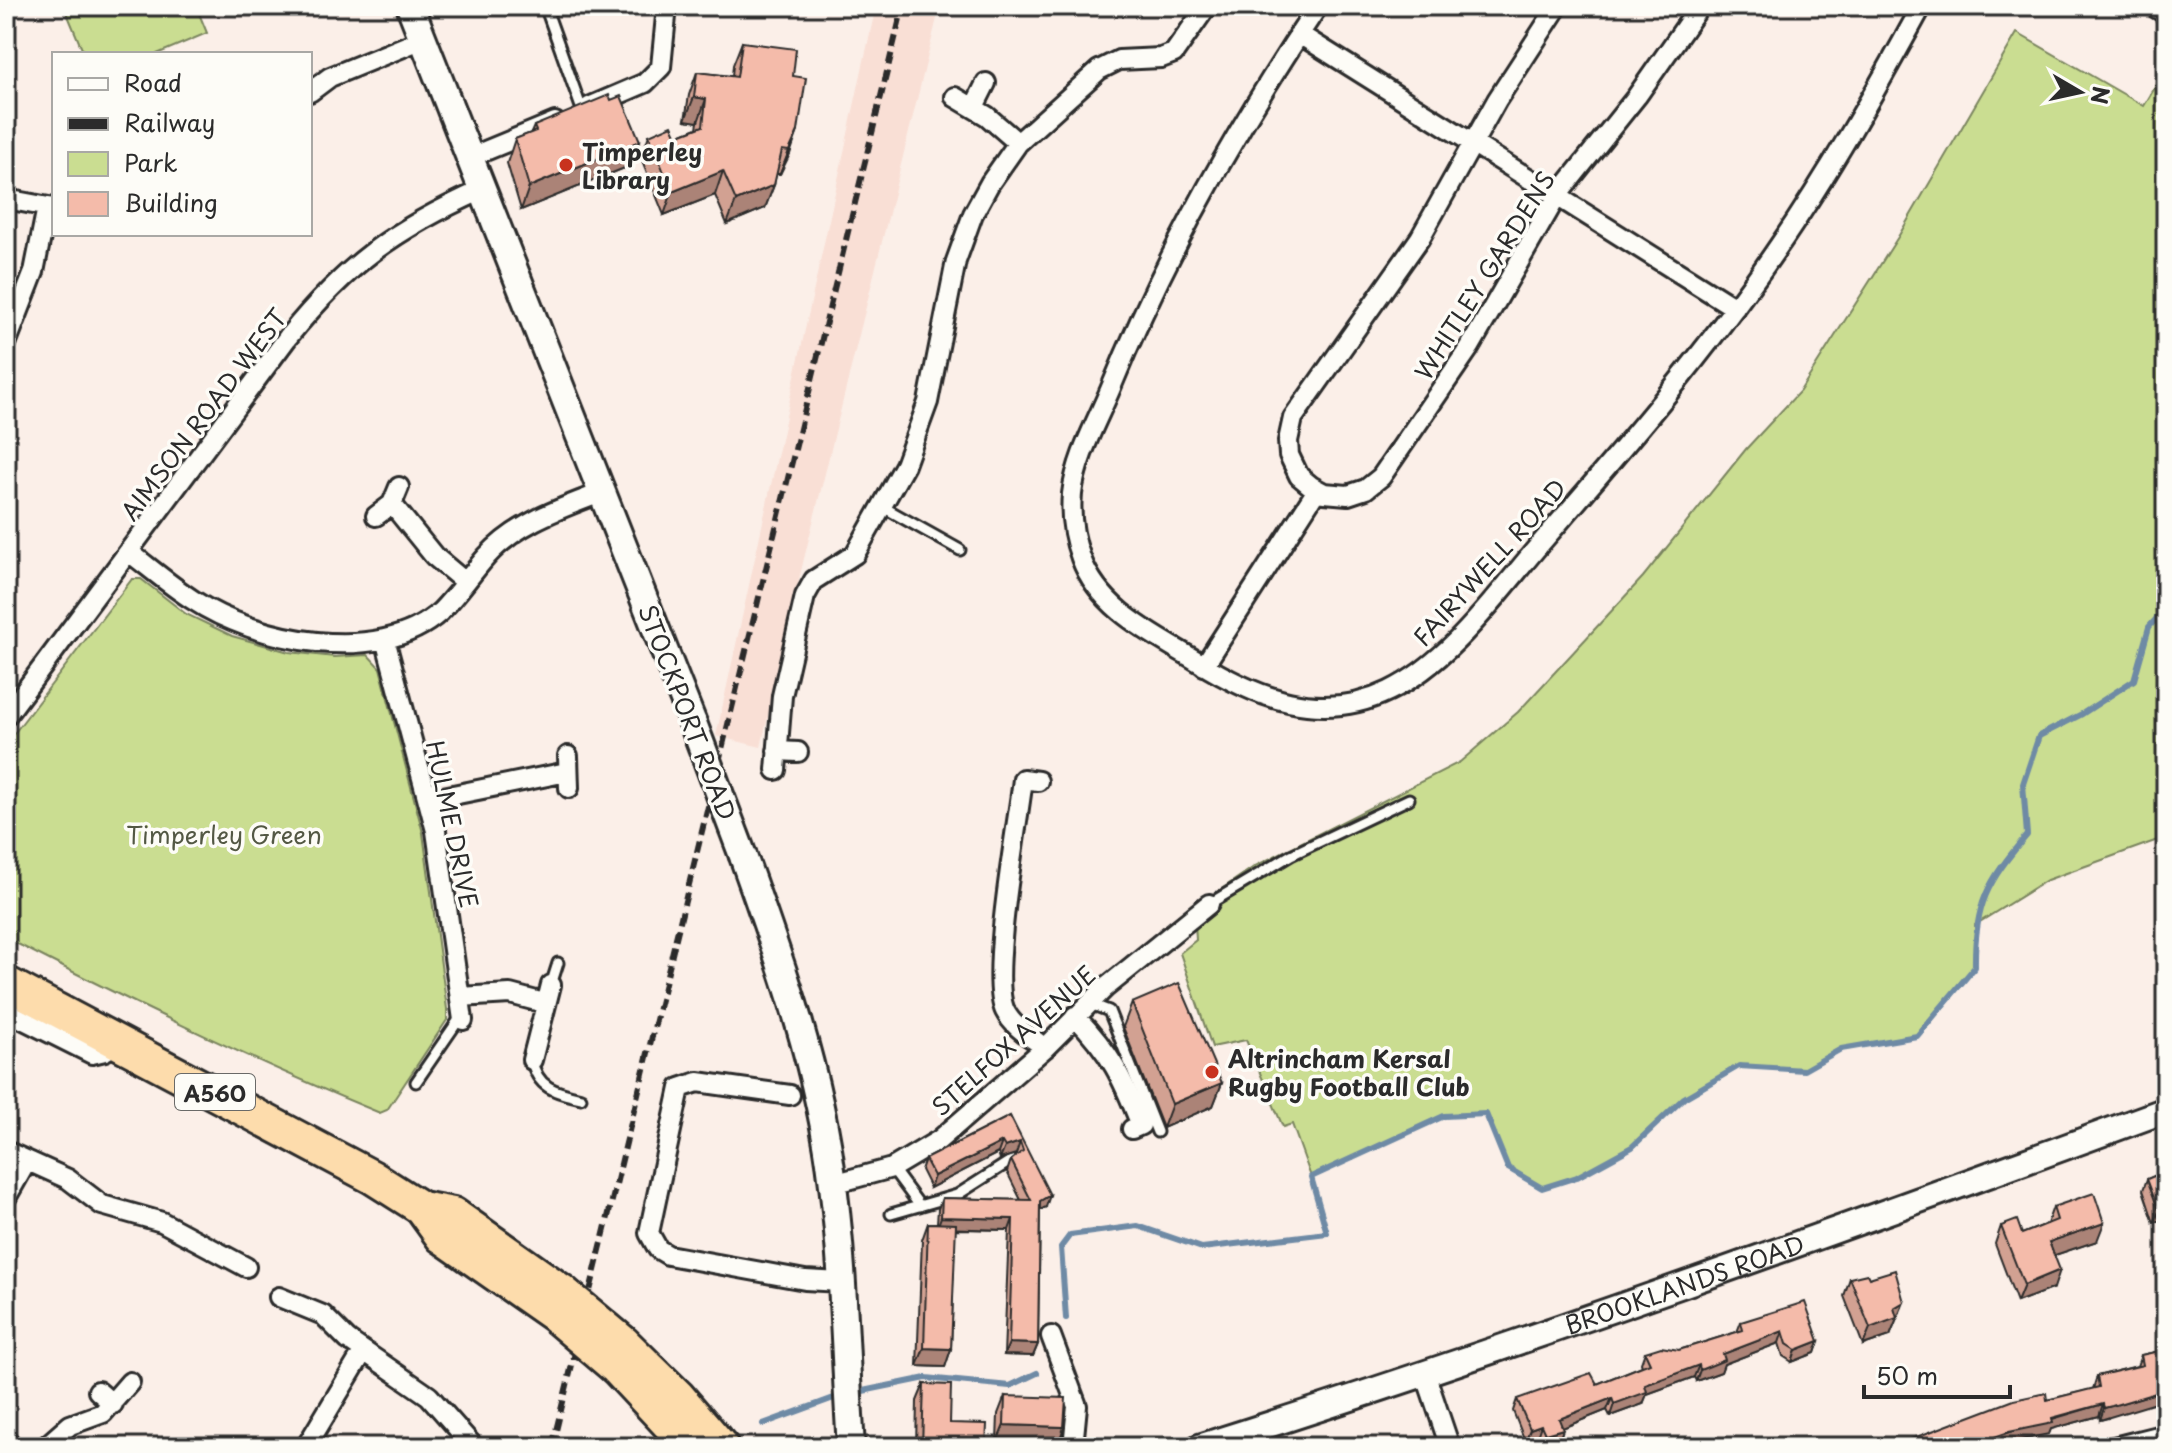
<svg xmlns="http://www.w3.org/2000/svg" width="2172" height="1453" font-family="'Playpen Sans',sans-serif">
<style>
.built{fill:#f9dfd5}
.green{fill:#cadd91;stroke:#7a845e;stroke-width:2}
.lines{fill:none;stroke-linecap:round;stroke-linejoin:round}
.stream{stroke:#6e8aa5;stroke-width:6}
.service-casing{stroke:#2b2b2b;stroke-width:15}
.minor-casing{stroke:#2b2b2b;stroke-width:24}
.tertiary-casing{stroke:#2b2b2b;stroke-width:30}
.secondary-casing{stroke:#2b2b2b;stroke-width:32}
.trunk-casing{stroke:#2b2b2b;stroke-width:38}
.service{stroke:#fdfcf7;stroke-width:9}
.minor{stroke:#fdfcf7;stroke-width:18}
.tertiary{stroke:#fdfcf7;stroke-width:24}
.secondary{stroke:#fdfcf7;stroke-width:26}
.trunk{stroke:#fddcac;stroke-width:32}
.rail{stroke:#2b2b2b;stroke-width:6;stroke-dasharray:12 6;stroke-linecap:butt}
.secondary-bridge-casing{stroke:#2b2b2b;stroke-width:32;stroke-linecap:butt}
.trunk-bridge-casing{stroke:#2b2b2b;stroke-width:38;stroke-linecap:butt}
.secondary-bridge{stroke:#fdfcf7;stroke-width:26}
.trunk-bridge{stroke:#fddcac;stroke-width:32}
.wall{fill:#d2a192;stroke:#2b2b2b;stroke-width:2}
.shaded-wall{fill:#ab8377;stroke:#2b2b2b;stroke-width:2}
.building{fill:#f4bbaa;stroke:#2b2b2b;stroke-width:2}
.poi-dot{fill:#c8321e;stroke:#fdfcf7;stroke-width:3}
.labels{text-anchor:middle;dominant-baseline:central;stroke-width:7;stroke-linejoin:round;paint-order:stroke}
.shield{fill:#fdfcf7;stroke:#6a6a68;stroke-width:2}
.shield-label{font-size:22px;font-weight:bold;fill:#2b2b2b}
.poi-label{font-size:24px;font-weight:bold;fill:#2b2b2b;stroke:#fdfcf7;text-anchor:start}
.street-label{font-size:24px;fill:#2b2b2b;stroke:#fdfcf7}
.park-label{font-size:24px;fill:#535844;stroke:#fdfcf7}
</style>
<rect width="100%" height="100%" fill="#fbefe8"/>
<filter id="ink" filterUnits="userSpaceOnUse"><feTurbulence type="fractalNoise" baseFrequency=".0125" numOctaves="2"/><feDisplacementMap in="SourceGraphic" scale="16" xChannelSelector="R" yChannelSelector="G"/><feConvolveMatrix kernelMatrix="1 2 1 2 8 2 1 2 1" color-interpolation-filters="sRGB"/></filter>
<g filter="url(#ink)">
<path class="built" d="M 876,6 L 940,6 L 801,571 L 761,747 L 716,736 Z"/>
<path class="green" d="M 64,6 L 196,6 L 207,33 L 157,54 L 84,54 Z
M 2017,33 L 2144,106 L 2166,69 L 2166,837 L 2047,880 L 1975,925 L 1975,967 L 1917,1036 L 1841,1049 L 1804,1070 L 1739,1066 L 1684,1098 L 1632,1147 L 1577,1177 L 1542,1188 L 1508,1168 L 1486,1114 L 1444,1116 L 1311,1177 L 1292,1124 L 1283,1127 L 1246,1040 L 1212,1047 L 1180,953 L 1196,940 L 1194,908 L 1255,866 L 1460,762 L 1518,712 L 1643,577 L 1746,449 L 1800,391 L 1898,237 Z
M 132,579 L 141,579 L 186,614 L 232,636 L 289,652 L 335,657 L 368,655 L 380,668 L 423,833 L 447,1009 L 447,1020 L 387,1110 L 380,1113 C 252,1061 129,1001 6,938 L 6,744 Z"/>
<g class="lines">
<path class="stream" d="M 1066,1318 L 1061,1247 L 1070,1235 L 1138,1226 L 1202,1248 L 1327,1233 L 1311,1177 L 1444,1116 L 1486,1114 L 1508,1168 L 1542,1188 L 1577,1177 L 1632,1147 L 1684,1098 L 1739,1066 L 1804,1070 L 1841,1049 L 1917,1036 L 1975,967 C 1974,905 1987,882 2027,835 L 2023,784 L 2039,736 L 2082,714 L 2134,680 L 2149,627 L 2166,608
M 853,1393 L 926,1378 L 1010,1386 L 1037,1373
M 763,1424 L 842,1395"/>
<g class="service-casing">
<path id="service" d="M 545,6 L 582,110
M 883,507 L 960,550
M 1209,904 L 1291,855 L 1409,799
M 551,985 L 558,963
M 1088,1003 L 1109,1011 L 1157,1132
M 532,1060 C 537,1088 555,1092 581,1098
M 416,1082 L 462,1015
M 892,1168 L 920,1206
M 891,1214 L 957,1195 L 1012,1160"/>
</g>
<g class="minor-casing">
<path id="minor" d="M 1318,6 C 1237,127 1165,255 1110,390 C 1096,423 1076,458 1072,494 C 1070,516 1074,539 1081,558 C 1100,610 1153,634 1197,661 C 1256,698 1321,724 1389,691 C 1451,661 1497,594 1541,543 C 1622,450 1704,355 1774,253 C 1829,174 1876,90 1922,6
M 1558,6 L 1497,100 L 1420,238 L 1293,418 L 1288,441 L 1289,455 L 1299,476 L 1311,486 L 1324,493 L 1348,495 L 1366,489 L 1381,477 L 1470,347 L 1557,196 L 1637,96 L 1700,6
M 2153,6 L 2166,14
M 1299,34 L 1735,308
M 310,92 L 330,77 L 423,39
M 955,97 L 987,116 L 1018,143
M 589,107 L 645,83 L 661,67 L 667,6
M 974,107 L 986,83
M 468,158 L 555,122
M 6,199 L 54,208
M 6,344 L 34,272 L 47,207
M 392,504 L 434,556 L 465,582
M 376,516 L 392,504 L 399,487
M 129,552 C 150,568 171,586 193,600 C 255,641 379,667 440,612 C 457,595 471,574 487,556 C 518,522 562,508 603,492
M 385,639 L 436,831 L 463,1020
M 1204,666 L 1317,490
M 6,716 L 288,337 C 348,263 395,229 482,190
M 777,751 L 798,752
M 568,756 L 569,788
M 776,770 L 782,696 L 805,596 L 814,580 L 855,554 L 905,465 L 928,402 L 956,261 L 973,214 L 990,183 L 1018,143 L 1099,70 L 1119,60 L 1161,58 L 1174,53 L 1207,6
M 1038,781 L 1023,779 C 1018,823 989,977 1005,1011 C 1013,1027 1031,1037 1045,1048
M 428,800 L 567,772
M 460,997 L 510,994 L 544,1003
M 6,1011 L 92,1054 L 105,1051 L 119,1042
M 1075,1016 C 1112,1055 1121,1075 1141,1125 L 1132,1129
M 532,1060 L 551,985
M 790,1095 L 698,1082 L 680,1088 L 649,1233 L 658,1249 L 668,1255 L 805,1280 L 841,1282
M 6,1151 L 68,1179 L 102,1205 L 162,1222 L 246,1267
M 833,1184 L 892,1168 L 939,1140 L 1045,1048 L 1105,988 L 1209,904
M 6,1198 L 27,1161
M 279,1297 L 323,1315 L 348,1340 L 429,1396 L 474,1447
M 1051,1336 L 1077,1406 L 1073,1447
M 1426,1376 L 1450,1447
M 98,1391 L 113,1404
M 6,1439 L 13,1447
M 45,1447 L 70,1425 L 103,1413 L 130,1382
M 306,1447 L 363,1352
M 2114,1447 L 2166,1434"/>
</g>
<g class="tertiary-casing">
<g id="tertiary">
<path id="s1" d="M 1199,1447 C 1525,1344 1845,1228 2166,1110"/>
</g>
</g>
<g class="secondary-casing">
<path id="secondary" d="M 410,6 L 693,723
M 743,856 C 781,962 820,1072 833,1185 C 844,1272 845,1360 851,1447"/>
</g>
<g class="trunk-casing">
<path id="trunk" d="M 6,983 L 372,1177 L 421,1208 L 442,1237 L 555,1316
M 421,1208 L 453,1214 L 562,1291
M 623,1342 L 678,1396 L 722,1447
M 616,1368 L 690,1447"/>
</g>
<use href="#service" class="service"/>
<use href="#minor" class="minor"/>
<use href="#tertiary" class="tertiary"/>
<use href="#secondary" class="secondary"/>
<use href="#trunk" class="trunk"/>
<path class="rail" d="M 552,1447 L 903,6"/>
<g class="secondary-bridge-casing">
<path id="secondary-bridge" d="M 693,723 L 743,856"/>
</g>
<g class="trunk-bridge-casing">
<path id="trunk-bridge" d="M 562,1291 L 623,1342
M 555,1316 L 616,1368"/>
</g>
<use href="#secondary-bridge" class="secondary-bridge"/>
<use href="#trunk-bridge" class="trunk-bridge"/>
</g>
<path class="wall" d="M 742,42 L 793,76 L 798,131 L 780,174 L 776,174 L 774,185 L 765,208 L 727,224 L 715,195 L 664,215 L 641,158 L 649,135 L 677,136 L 697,128 L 698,122 L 685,120 L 689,95 L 697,72 L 732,76 L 733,65 Z
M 611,100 L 640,141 L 632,165 L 521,210 L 507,163 L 515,139 L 531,133 L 534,126 Z
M 1132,1003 L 1222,1083 L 1213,1106 L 1163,1128 L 1123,1027 Z
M 1010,1116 L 1046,1207 L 1040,1210 L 1038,1344 L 1033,1356 L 1004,1355 L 1009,1230 L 955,1229 L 951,1349 L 945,1367 L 917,1366 L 922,1240 L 928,1223 L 937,1223 L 938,1209 L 942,1198 L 1021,1200 L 1007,1172 L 1011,1160 L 1017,1156 L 1016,1154 L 1000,1159 L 998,1153 L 930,1188 L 921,1170 L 925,1159 Z
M 2166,1171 L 2166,1218 L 2154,1223 L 2143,1190 L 2147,1179 Z
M 2053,1207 L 2097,1241 L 2055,1255 L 2054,1288 L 2017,1302 L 1995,1244 L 2001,1226 L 2022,1234 L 2047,1224 Z
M 1850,1278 L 1869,1278 L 1898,1320 L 1896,1321 L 1890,1336 L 1863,1345 L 1844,1296 Z
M 1741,1322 L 1819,1341 L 1815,1353 L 1792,1362 L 1783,1356 L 1779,1343 L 1724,1364 L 1721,1372 L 1696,1381 L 1694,1377 L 1647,1394 L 1643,1404 L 1610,1416 L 1607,1410 L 1562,1428 L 1563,1429 L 1559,1441 L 1541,1446 L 1537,1437 L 1525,1441 L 1513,1411 L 1517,1399 L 1597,1384 L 1642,1366 L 1641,1363 L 1645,1352 L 1679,1350 L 1737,1332 Z
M 2164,1350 L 2108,1418 L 2100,1420 L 2099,1416 L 2051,1429 L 2049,1434 L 2005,1443 L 2047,1400 L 2093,1389 L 2097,1376 L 2137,1366 L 2141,1355 Z
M 924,1384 L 950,1423 L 986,1447 L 916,1447 L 917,1401 Z
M 1005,1396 L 1064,1427 L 1058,1445 L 997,1442 L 998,1414 Z"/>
<path class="shaded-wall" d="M 694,97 L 706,99 L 698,122 L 685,120 Z
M 798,131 L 790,154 L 780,174 L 789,151 Z
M 640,141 L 632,165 L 521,210 L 529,187 Z
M 723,171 L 715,195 L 664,215 L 672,192 Z
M 774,185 L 765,208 L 727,224 L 736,201 Z
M 1222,1083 L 1213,1106 L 1163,1128 L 1172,1104 Z
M 1002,1142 L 998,1153 L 930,1188 L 934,1176 Z
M 1020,1142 L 1016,1154 L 1000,1159 L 1005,1147 Z
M 1050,1195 L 1046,1207 L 1036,1212 L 1040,1201 Z
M 2166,1208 L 2166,1218 L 2154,1223 L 2159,1211 Z
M 941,1217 L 1013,1219 L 1009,1230 L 937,1228 Z
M 2104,1223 L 2097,1241 L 2043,1259 L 2049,1242 Z
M 2060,1270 L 2054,1288 L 2017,1302 L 2024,1285 Z
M 1904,1302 L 1890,1336 L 1863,1345 L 1870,1328 L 1894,1308 Z
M 1783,1331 L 1779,1343 L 1724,1364 L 1721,1372 L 1696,1381 L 1700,1370 L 1723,1354 Z
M 1819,1341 L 1815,1353 L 1792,1362 L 1796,1350 Z
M 1009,1343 L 1038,1344 L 1033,1356 L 1004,1355 Z
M 924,1348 L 951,1349 L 945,1367 L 917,1366 Z
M 1699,1365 L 1694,1377 L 1647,1394 L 1643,1404 L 1610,1416 L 1614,1404 L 1645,1385 Z
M 2166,1390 L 2166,1400 L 2100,1420 L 2104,1408 Z
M 1612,1398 L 1607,1410 L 1555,1431 L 1559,1419 Z
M 2103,1404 L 2099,1416 L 2051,1429 L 2049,1434 L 2005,1443 L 1994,1447 L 1965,1447 L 2009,1432 Z
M 1004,1425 L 1064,1427 L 1058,1445 L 997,1442 Z
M 1541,1425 L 1537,1437 L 1525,1441 L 1530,1429 Z
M 1563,1429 L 1559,1441 L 1541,1446 L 1545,1434 Z"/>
<path class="building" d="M 742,42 L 796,49 L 793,76 L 806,78 L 798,131 L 789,151 L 782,150 L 774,185 L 736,201 L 723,171 L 672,192 L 649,135 L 672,125 L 677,136 L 703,126 L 706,99 L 694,97 L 697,72 L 737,77 Z
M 609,95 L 611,100 L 621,96 L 640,141 L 529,187 L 515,139 L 536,131 L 534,126 Z
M 1179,983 L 1222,1083 L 1172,1104 L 1132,1003 Z
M 1010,1116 L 1050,1195 L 1040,1201 L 1038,1344 L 1009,1343 L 1013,1219 L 941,1217 L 942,1198 L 1031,1200 L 1011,1160 L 1023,1151 L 1020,1142 L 1005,1147 L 1002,1142 L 934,1176 L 925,1159 Z
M 2166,1171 L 2166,1208 L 2159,1211 L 2147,1179 Z
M 2094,1193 L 2104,1223 L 2049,1242 L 2060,1270 L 2024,1285 L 2001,1226 L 2017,1220 L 2022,1234 L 2057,1220 L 2053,1207 Z
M 928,1223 L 956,1224 L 951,1349 L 924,1348 Z
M 1895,1270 L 1904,1302 L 1894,1308 L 1897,1318 L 1870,1328 L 1850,1278 L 1867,1274 L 1869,1278 Z
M 1805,1302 L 1819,1341 L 1796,1350 L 1787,1344 L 1783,1331 L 1723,1354 L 1725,1360 L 1700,1370 L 1699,1365 L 1645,1385 L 1647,1392 L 1614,1404 L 1612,1398 L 1559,1419 L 1563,1429 L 1545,1434 L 1541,1425 L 1530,1429 L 1517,1399 L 1591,1373 L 1597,1384 L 1650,1363 L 1645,1352 L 1661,1347 L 1679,1350 L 1743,1330 L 1741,1322 Z
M 2164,1350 L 2166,1357 L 2166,1390 L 2112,1406 L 2104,1408 L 2103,1404 L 2052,1418 L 2053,1423 L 2009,1432 L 1965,1447 L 1890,1447 L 2014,1400 L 2046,1393 L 2047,1400 L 2099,1387 L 2097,1376 L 2143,1365 L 2141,1355 Z
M 924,1384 L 951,1385 L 950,1423 L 987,1424 L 986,1447 L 922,1447 Z
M 1005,1396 L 1066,1398 L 1064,1427 L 1004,1425 Z"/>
</g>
<g class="poi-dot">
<circle cx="566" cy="165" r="8"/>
<circle cx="1212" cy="1072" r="8"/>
</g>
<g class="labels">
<rect class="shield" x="175" y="1074" width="80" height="36" rx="6"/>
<g class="shield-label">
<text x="215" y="1092">A560</text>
</g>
<g class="poi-label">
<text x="582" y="151">Timperley<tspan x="582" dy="28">Library</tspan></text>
<text x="1228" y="1058">Altrincham Kersal<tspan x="1228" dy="28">Rugby Football Club</tspan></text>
</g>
<g class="street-label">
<text transform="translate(1484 275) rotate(-58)">WHITLEY GARDENS</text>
<text transform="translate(203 414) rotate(-53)">AIMSON ROAD WEST</text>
<text transform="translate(1489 562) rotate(-48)">FAIRYWELL ROAD</text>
<text transform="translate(688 712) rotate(69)">STOCKPORT ROAD</text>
<text transform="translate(453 824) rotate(78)">HULME DRIVE</text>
<text transform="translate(1013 1040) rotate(-42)">STELFOX AVENUE</text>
<text stroke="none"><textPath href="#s1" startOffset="512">BROOKLANDS ROAD</textPath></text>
</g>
<g class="park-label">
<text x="224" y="834">Timperley Green</text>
</g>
</g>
<rect width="2172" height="1453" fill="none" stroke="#fdfcf7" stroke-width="32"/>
<rect x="16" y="16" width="2140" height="1421" fill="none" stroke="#2b2b2b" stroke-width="3" filter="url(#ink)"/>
<rect x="52" y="52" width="260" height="184" fill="#fdfcf7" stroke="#a9a8a5" stroke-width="2"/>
<rect x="68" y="78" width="40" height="12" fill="#fdfcf7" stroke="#a9a8a5" stroke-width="2"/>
<text x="124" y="92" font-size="24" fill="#2b2b2b">Road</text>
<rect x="68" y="118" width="40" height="12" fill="#2b2b2b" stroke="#a9a8a5" stroke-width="2"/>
<text x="124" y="132" font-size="24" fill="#2b2b2b">Railway</text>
<rect x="68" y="152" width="40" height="24" fill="#cadd91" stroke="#a9a8a5" stroke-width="2"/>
<text x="124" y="172" font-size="24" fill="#2b2b2b">Park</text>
<rect x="68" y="192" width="40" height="24" fill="#f4bbaa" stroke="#a9a8a5" stroke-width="2"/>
<text x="124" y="212" font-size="24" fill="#2b2b2b">Building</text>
<g transform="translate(2080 92) rotate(99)" stroke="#fdfcf7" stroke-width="6" paint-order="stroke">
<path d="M0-6L14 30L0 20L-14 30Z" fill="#2b2b2b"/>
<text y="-12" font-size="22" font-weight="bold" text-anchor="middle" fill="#2b2b2b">N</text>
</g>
<path d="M1864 1385v12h146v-12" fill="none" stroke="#2b2b2b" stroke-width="4"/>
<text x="1876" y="1385" font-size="24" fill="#2b2b2b" stroke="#fdfcf7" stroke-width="6" paint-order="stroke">50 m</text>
</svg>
